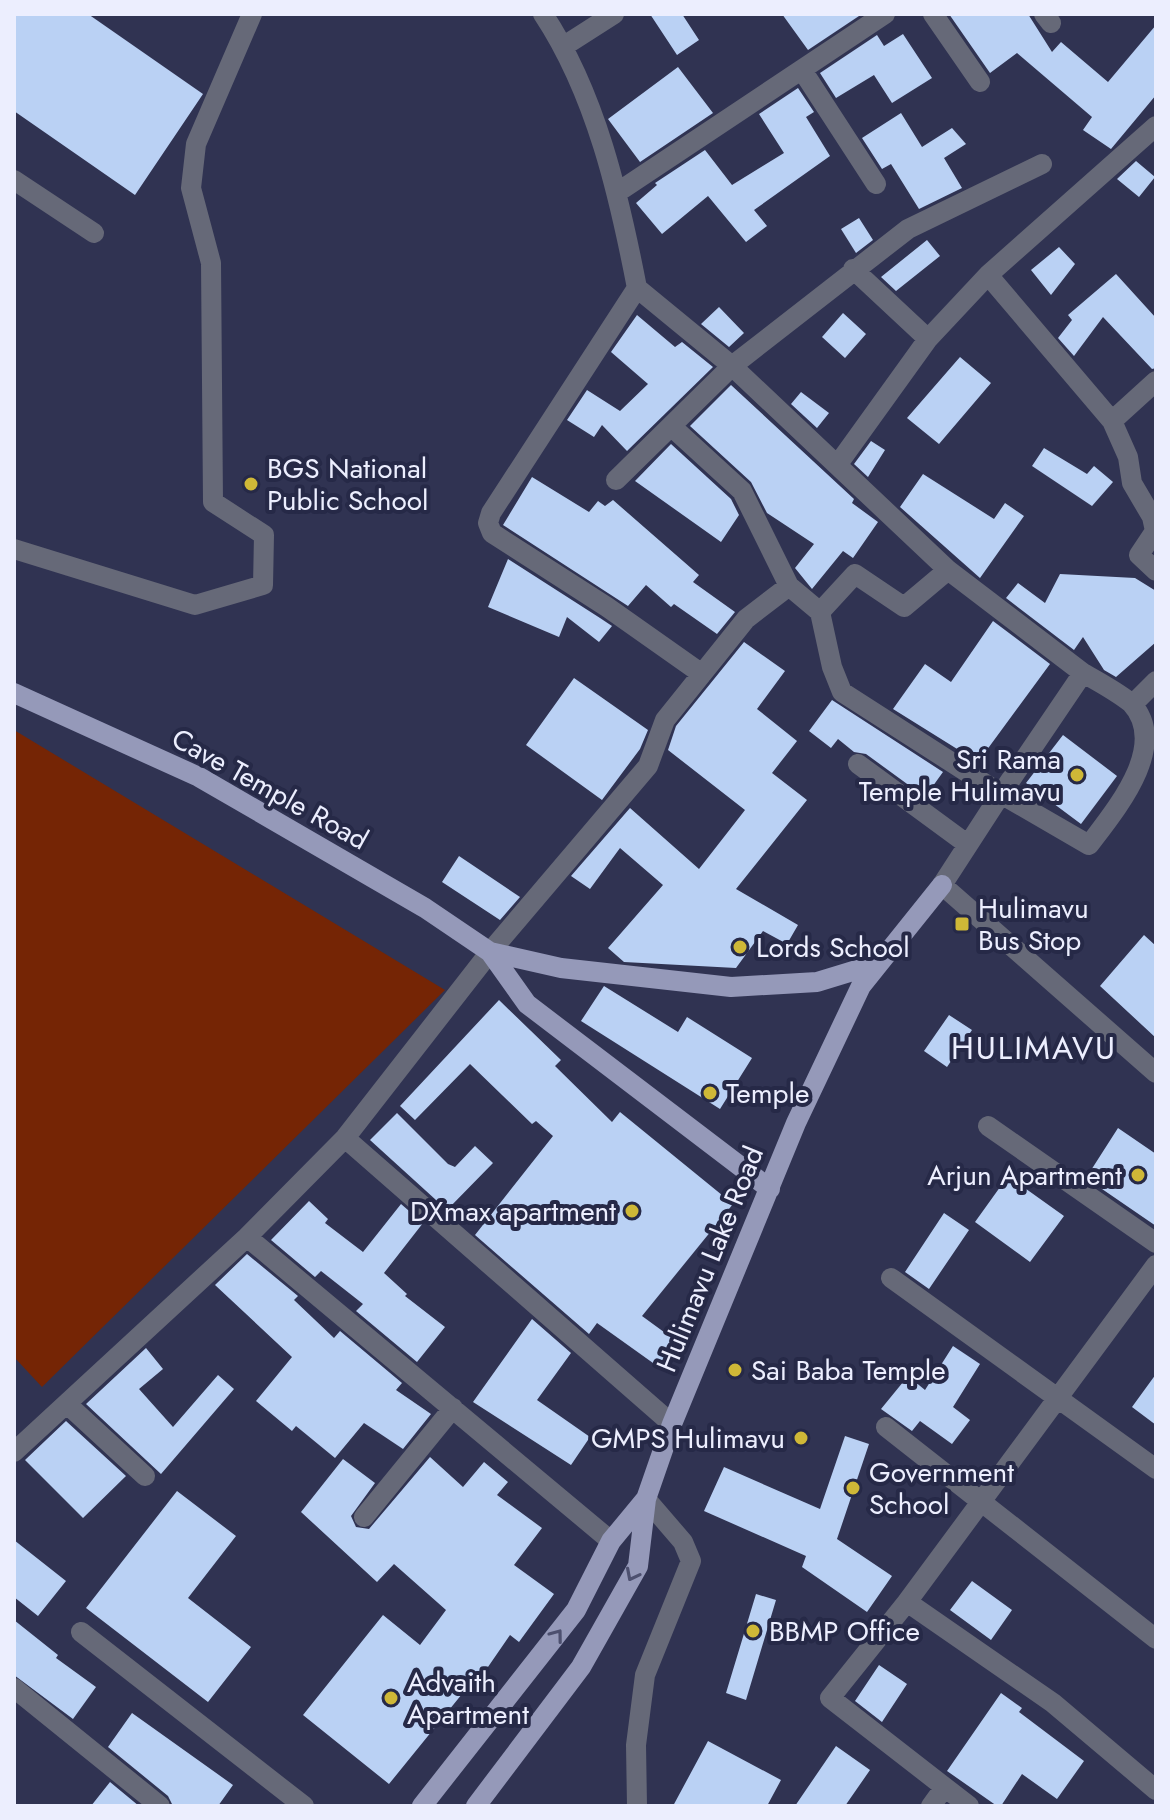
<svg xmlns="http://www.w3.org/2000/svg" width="1170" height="1820" font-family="Jost,sans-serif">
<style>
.green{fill:#752505}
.building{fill:#bad1f4}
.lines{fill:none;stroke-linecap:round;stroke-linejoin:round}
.minor{stroke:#666978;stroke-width:20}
.major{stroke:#9599b9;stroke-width:20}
.oneway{stroke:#4d506f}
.poi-dot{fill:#cfb837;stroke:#262947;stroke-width:3}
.labels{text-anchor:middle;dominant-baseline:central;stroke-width:8;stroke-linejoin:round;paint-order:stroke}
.poi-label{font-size:28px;fill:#eceefe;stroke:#262947;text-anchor:start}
.street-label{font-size:28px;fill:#eceefe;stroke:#262947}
.quarter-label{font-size:32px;letter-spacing:2px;fill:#eceefe;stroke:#262947}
</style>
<rect width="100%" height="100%" fill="#303352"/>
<path class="green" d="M 14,730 L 445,990 L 42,1387 L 14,1357 Z"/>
<path class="building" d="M 14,14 L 88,14 L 203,94 L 135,195 L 14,111 Z
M 650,14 L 682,14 L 699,40 L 677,55 Z
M 782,14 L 862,14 L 808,50 Z
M 949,14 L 1028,14 L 1052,52 L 1061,42 L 1108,82 L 1156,25 L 1156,95 L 1111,149 L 1083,130 L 1092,117 L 1017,53 L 990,73 Z
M 903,34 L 932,78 L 892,103 L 874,75 L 836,98 L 820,73 L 877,35 L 884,46 Z
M 678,67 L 713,113 L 640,162 L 608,119 Z
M 798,88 L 814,112 L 806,117 L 830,156 L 754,210 L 767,226 L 746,242 L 708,196 L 662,234 L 636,203 L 657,185 L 655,183 L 705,150 L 732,185 L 784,153 L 759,114 Z
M 901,113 L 922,147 L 952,128 L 966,144 L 944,158 L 962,188 L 919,209 L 891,164 L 882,169 L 862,138 Z
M 1136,161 L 1155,177 L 1139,197 L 1117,179 Z
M 859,218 L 873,240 L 856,253 L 841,229 Z
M 927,240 L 940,256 L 896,291 L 881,277 Z
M 1059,247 L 1075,264 L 1051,295 L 1031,270 Z
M 1116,274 L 1156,318 L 1156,368 L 1152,369 L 1103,317 L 1074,356 L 1058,338 L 1072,320 L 1068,315 Z
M 719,307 L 744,333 L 729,347 L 701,324 Z
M 843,313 L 866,334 L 845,358 L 822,337 Z
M 637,315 L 675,347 L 682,342 L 713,367 L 627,451 L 602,425 L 594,437 L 567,420 L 587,390 L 620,411 L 648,384 L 611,352 Z
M 960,357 L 991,383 L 939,444 L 907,418 Z
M 731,385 L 854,499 L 852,503 L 878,522 L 853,558 L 843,551 L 812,589 L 795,568 L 814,544 L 767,513 L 751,482 L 690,426 Z
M 801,392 L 829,413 L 817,428 L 791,404 Z
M 871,441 L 885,450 L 868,477 L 854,464 Z
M 671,444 L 731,499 L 739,515 L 721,542 L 635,481 Z
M 1044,448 L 1087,474 L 1094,466 L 1113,482 L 1092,506 L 1032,466 Z
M 923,474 L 994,519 L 1005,503 L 1024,516 L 980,578 L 900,507 Z
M 532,477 L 589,512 L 598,501 L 605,506 L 613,500 L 699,575 L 693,582 L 735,612 L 717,634 L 674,604 L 671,607 L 646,585 L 628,606 L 503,525 Z
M 508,559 L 600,618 L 612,626 L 599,642 L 567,617 L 559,637 L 488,607 Z
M 1060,574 L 1135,578 L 1156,591 L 1156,642 L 1116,677 L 1104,670 L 1083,637 L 1074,650 L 1006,598 L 1018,583 L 1045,603 Z
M 993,621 L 1050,664 L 978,762 L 893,709 L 925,664 L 951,682 Z
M 744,642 L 785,671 L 757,709 L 797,741 L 772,773 L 807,800 L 736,889 L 798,925 L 787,944 L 763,931 L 736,968 L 624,962 L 608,948 L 663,885 L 620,848 L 590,889 L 571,876 L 630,808 L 699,869 L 745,810 L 668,750 L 676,726 Z
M 574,678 L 648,730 L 640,749 L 602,800 L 526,745 Z
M 832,700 L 943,772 L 925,797 L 866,754 L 854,752 L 838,739 L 831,748 L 809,731 Z
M 1063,735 L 1117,776 L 1081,824 L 1026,783 Z
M 459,856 L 520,897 L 500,920 L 442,882 Z
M 1144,935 L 1156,946 L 1156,1038 L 1100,986 Z
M 604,986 L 678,1032 L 687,1017 L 752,1058 L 720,1109 L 581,1021 Z
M 499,1000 L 561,1060 L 555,1066 L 612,1122 L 620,1112 L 733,1204 L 642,1316 L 679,1343 L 660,1368 L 597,1323 L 589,1334 L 475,1235 L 553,1136 L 536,1121 L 532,1124 L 470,1064 L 415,1120 L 400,1106 Z
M 949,1015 L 972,1030 L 947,1067 L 924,1051 Z
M 397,1113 L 448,1164 L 455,1167 L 475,1146 L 493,1163 L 447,1210 L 370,1140 Z
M 1118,1128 L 1156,1154 L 1156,1226 L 1086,1178 Z
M 1008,1176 L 1064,1216 L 1030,1262 L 975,1222 Z
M 309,1201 L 328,1219 L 325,1223 L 363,1252 L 401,1204 L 423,1223 L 384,1273 L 407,1294 L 405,1296 L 445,1327 L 417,1362 L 356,1311 L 363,1304 L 321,1271 L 315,1277 L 271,1240 Z
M 944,1213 L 969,1230 L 929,1289 L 905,1272 Z
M 247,1254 L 298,1296 L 294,1300 L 334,1338 L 340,1331 L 402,1383 L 396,1390 L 431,1414 L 403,1449 L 364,1423 L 335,1458 L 296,1426 L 292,1431 L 256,1401 L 292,1357 L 215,1285 Z
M 532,1319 L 571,1353 L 537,1400 L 590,1437 L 571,1465 L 473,1402 Z
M 953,1346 L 980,1364 L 953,1407 L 970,1420 L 952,1444 L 920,1421 L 912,1431 L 881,1409 L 908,1376 L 925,1390 Z
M 146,1348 L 163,1369 L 139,1389 L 173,1427 L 218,1375 L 234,1389 L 161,1474 L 86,1404 Z
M 1156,1374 L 1156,1425 L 1132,1407 Z
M 66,1421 L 126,1476 L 83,1518 L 25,1460 Z
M 845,1436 L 869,1444 L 837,1539 L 892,1576 L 867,1612 L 802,1567 L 806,1556 L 704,1511 L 724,1467 L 820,1509 Z
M 430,1457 L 463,1487 L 484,1462 L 508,1482 L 497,1495 L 542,1528 L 514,1565 L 554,1594 L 519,1642 L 510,1635 L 479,1680 L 475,1678 L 389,1784 L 303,1715 L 383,1615 L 420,1645 L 446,1610 L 394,1564 L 377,1582 L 301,1512 L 343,1459 L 375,1483 L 351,1516 L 356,1527 L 369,1529 Z
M 177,1491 L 236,1536 L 188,1598 L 251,1647 L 208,1702 L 86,1608 Z
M 14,1540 L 66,1581 L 38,1616 L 14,1597 Z
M 972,1581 L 1012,1610 L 991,1640 L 950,1610 Z
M 756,1594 L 776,1600 L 746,1700 L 726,1693 Z
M 14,1620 L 58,1655 L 56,1658 L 96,1687 L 73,1719 L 14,1675 Z
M 879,1665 L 907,1684 L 882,1722 L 855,1701 Z
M 1001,1693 L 1022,1708 L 1019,1712 L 1084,1761 L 1057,1799 L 1022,1774 L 1001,1806 L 997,1806 L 947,1771 Z
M 132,1713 L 233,1785 L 218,1806 L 173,1806 L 168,1796 L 108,1747 Z
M 708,1741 L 781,1780 L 767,1806 L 673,1806 Z
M 836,1746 L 870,1770 L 845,1806 L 795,1806 Z
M 110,1782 L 139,1806 L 91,1806 Z"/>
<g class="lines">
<path class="minor" d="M 543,14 C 596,94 619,195 637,288 L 491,513 L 488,523 L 492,533 L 607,607 L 702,674
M 933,14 L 980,82
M 1044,14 L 1051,23
M 564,46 L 614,14
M 802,70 L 876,184
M 14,180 L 94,233
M 618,192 L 885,14
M 853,269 L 928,339 L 988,275 L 1156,126
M 988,275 L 1112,421 L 1156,381
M 637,288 L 732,366 L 908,229 L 1042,164
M 1112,421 L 1128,457 L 1132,483 L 1152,517 L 1155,531 L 1139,555 L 1156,571
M 671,426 L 742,491 L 789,586 L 820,612 L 832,667 L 842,692 L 1001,794 L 942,885 L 1156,1073
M 838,464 L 928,339
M 616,480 L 732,366 L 948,570 L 1083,673
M 14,549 L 195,605 L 263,585 L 264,535 L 213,502 L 211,263 L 191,188 L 196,144 L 252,14
M 820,612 L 855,574 L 904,607 L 948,570
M 1083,673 C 1099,682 1116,691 1131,703 C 1170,745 1117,808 1089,845 L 1001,794 Z
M 1133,704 L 1156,681
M 858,764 L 967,844
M 988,1126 L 1156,1243
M 345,1138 L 672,1424
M 247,1237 L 611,1541
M 891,1278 L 1156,1469
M 67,1404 L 145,1476
M 886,1427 L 1156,1639
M 14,1452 L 247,1237 L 345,1138 L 490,952 L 648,766 L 665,720 L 746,619 L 789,586
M 364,1517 L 453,1408
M 907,1602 L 1053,1703 L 1156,1790
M 81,1632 L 304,1806
M 14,1688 L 160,1806
M 637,1806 L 636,1745 L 645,1675 L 691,1561 L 683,1542 L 646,1499
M 931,1806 L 944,1788
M 969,1806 L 830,1698 L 907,1602 L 1156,1265"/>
<path class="major" d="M 14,693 L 199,777 L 425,908 L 490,952 L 561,968 L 731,987 L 817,982 L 876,964
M 490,952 L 527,1004 L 770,1189
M 422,1806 L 576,1610 L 611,1541 L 645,1500
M 476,1806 L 581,1667 L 638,1566 L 646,1499 L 672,1424 L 796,1123 L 861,986 L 942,885"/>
</g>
<defs><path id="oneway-chevron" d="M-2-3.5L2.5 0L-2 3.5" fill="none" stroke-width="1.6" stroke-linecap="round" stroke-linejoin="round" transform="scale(2)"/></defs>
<g class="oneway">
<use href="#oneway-chevron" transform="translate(632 1575) rotate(117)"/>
<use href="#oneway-chevron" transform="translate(557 1635) rotate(-53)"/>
</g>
<g class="poi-dot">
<circle cx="251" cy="484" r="8"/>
<circle cx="1077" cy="775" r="8"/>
<rect x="954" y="916" width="16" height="16" rx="4"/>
<circle cx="740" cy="947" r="8"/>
<circle cx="710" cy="1093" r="8"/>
<circle cx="1138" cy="1175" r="8"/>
<circle cx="632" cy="1211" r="8"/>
<circle cx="735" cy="1370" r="8"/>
<circle cx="801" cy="1438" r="8"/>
<circle cx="853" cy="1488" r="8"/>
<circle cx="753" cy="1631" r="8"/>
<circle cx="391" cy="1698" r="8"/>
</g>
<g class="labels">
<g class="poi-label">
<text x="267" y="468">BGS National<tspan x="267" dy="32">Public School</tspan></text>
<text x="1061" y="759" text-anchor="end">Sri Rama<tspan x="1061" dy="32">Temple Hulimavu</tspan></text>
<text x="978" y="908">Hulimavu<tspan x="978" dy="32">Bus Stop</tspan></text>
<text x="756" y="947">Lords School</text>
<text x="726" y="1093">Temple</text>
<text x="1122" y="1175" text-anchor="end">Arjun Apartment</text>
<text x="616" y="1211" text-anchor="end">DXmax apartment</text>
<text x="751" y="1370">Sai Baba Temple</text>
<text x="785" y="1438" text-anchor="end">GMPS Hulimavu</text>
<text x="869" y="1472">Government<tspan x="869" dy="32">School</tspan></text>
<text x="769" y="1631">BBMP Office</text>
<text x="407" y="1682">Advaith<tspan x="407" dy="32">Apartment</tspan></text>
</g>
<g class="street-label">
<text transform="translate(270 789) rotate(29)">Cave Temple Road</text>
<text transform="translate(710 1259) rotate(-68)">Hulimavu Lake Road</text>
</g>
<g class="quarter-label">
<text x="1034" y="1048">HULIMAVU</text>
</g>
</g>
<rect width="1170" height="1820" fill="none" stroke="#eceefe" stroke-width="32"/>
</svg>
